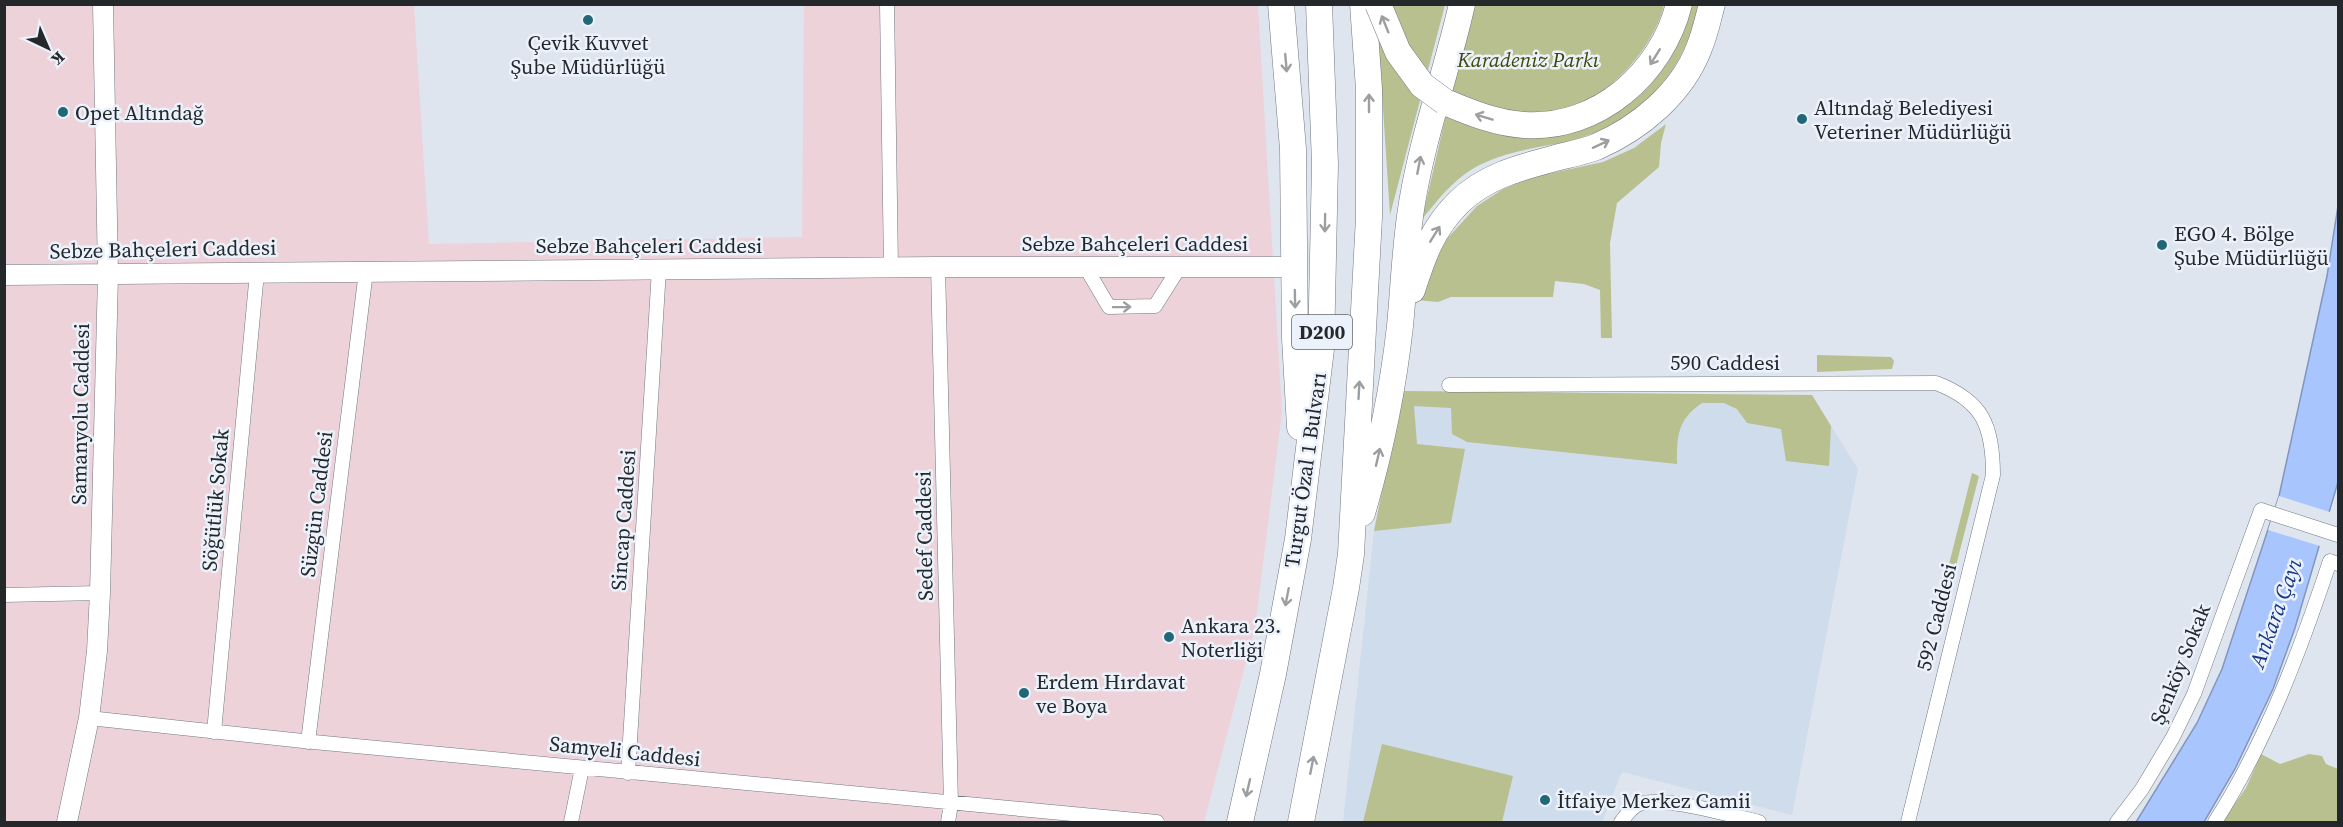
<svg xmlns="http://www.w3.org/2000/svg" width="2343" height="827" font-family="'Source Serif 4',serif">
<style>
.built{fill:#cfdceb}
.industrial{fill:#edd3d9}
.green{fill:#b8c08f}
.water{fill:#a9c5fe;stroke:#8196bf;stroke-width:1.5}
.pier{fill:#dee5ee}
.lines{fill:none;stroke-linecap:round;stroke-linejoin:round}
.street-casing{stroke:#717880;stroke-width:15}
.secondary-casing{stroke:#717880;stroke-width:21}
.highway-casing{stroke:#717880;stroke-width:27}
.street{stroke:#fff;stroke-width:14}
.secondary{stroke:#fff;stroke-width:20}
.highway{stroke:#fff;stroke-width:26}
.highway-bridge-casing{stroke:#717880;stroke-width:27;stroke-linecap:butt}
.highway-bridge{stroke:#fff;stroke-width:26}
.oneway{stroke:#9d9ea0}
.poi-dot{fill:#226778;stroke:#ebf2fc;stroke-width:2}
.labels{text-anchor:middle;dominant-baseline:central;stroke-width:5;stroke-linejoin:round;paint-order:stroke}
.shield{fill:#ebf2fc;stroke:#60656a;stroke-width:1.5}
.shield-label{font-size:20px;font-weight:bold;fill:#25282b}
.poi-label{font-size:21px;fill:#25282b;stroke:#ebf2fc;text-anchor:start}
.park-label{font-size:21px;font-style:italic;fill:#414807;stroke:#ebf2fc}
.street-label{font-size:21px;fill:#25282b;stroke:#ebf2fc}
.water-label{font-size:22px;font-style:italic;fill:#183887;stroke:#ebf2fc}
</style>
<rect width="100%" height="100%" fill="#dee5ee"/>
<path class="built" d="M 1402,391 L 1812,395 L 1858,469 L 1792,815 L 1622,772 L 1602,822 L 1343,822 L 1374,531 Z"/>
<path class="industrial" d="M 5,5 L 414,5 L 429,244 L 802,237 L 804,5 L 1258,5 L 1282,412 L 1255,628 L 1204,822 L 5,822 Z"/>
<path class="green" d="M 1382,5 L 1445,5 L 1390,215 L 1379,47 Z
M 1473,5 L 1664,5 C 1652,53 1601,107 1550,113 C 1542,114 1534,113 1527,113 C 1519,113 1511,114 1504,113 C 1485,108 1466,98 1448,91 Z
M 1692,5 L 1699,5 C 1695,18 1692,31 1686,44 C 1666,93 1618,130 1566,142 C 1535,148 1502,152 1474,168 C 1453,180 1437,201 1422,219 L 1446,115 C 1469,126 1494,137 1520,136 C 1537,136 1557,127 1573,122 C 1588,118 1603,115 1617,110 C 1654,96 1682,40 1692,5 Z
M 1666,124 L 1661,143 L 1659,167 L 1617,203 L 1610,243 L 1612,338 L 1601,338 L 1600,290 L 1584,284 L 1555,281 L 1553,297 L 1451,297 L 1438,302 L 1416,300 L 1433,254 L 1477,206 L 1503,189 L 1533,177 L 1603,162 L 1634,148 Z
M 1817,355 L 1891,357 L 1894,361 L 1892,369 L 1817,372 Z
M 1721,360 L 1773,362 L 1773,370 L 1722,369 Z
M 1402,391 L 1812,395 L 1831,426 L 1829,466 L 1786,461 L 1781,429 L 1747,423 L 1737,409 L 1724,403 L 1702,403 C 1677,420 1677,436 1677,464 L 1467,442 L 1452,434 L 1451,408 L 1414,406 L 1417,444 L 1465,449 L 1451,523 L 1374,531 Z
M 1972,473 L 1979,476 L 1949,593 L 1942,592 Z
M 1382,744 L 1513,776 L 1502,822 L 1363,822 Z
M 2261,754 L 2280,764 L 2309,754 L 2322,756 L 2326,764 L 2338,769 L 2338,822 L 2222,822 L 2246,788 Z"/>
<path class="water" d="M 2338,206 L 2338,482 L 2295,628 L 2273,689 L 2235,769 L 2204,822 L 2136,822 L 2197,723 L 2222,669 L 2279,496 L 2327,276 Z"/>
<path class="pier" d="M 2279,496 L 2333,513 L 2323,547 L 2268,530 Z"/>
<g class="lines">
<g class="street-casing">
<path id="street" d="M 887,4 L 891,268
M 938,267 L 951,804 L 948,822
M 1086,268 L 1109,307 L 1155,306 L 1179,268
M 1449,385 L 1936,383 C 1983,401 1993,426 1993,475 L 1908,822
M 4,595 L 100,593
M 89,718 L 303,741 L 1157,822
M 214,732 L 257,272
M 308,742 L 366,271
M 628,773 L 659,269
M 571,822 L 582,768
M 1621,822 C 1625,817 1630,809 1637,805 C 1660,794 1732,816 1759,822
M 2117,822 L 2142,789 L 2173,737 L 2194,694 L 2261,510 L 2338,535
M 2215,822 C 2266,742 2300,651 2330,561 L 2338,564"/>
</g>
<g class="secondary-casing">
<path id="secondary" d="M 4,275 L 938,267 L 1294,267
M 67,822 L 89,718 L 97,651 L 100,593 L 108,275 L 103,4"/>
</g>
<g class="highway-casing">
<path id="highway" d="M 1281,4 L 1293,149 L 1295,338 L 1300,427
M 1445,102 C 1471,113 1496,123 1524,125 C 1598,130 1662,73 1679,4
M 1412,290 C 1423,256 1432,229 1458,203 C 1484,177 1518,168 1552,159 C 1567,155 1583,152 1596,147 C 1640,128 1682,93 1699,48 C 1705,34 1708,19 1712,4
M 1362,513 C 1380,452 1393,389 1400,326 C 1404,285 1405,244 1412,203 C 1423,135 1447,71 1462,4
M 1240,822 L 1273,674 L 1298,539 L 1321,349 L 1325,164 L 1319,4
M 1301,822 L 1346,588 L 1351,554 L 1369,217 L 1369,89 L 1363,4"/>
</g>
<use href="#street" class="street"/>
<use href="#secondary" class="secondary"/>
<use href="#highway" class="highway"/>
<g class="highway-bridge-casing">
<path id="highway-bridge" d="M 1378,4 L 1398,52 L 1422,85 L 1445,102"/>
</g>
<use href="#highway-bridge" class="highway-bridge"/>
</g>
<defs><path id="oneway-shaft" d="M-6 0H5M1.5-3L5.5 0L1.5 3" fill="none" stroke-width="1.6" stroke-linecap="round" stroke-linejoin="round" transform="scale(1.5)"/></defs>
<g class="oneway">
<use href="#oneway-shaft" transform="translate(1385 24) rotate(-112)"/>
<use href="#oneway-shaft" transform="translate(1655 57) rotate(122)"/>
<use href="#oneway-shaft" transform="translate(1286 63) rotate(85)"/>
<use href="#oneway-shaft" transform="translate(1369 103) rotate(-90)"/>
<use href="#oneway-shaft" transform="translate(1484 117) rotate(-163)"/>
<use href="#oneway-shaft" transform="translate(1601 144) rotate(-25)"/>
<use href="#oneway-shaft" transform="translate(1419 165) rotate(-79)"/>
<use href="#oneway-shaft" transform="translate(1325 223) rotate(91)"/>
<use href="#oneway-shaft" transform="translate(1435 234) rotate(-58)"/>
<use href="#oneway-shaft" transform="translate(1295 299) rotate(89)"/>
<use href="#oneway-shaft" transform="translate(1122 307) rotate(-1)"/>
<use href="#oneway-shaft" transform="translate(1359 390) rotate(-87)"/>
<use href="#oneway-shaft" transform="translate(1378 457) rotate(-77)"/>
<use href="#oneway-shaft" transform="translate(1287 597) rotate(101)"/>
<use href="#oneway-shaft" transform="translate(1312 765) rotate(-79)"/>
<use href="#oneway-shaft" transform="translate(1248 788) rotate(103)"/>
</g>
<g class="poi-dot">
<circle cx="588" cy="20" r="6"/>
<circle cx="63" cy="112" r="6"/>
<circle cx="1802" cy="119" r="6"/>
<circle cx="2162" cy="245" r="6"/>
<circle cx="1169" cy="637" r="6"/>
<circle cx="1024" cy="693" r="6"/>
<circle cx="1545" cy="800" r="6"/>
</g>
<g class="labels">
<rect class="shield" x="1292" y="315" width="60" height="34" rx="4.5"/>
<g class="shield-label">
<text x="1322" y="332">D200</text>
</g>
<g class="poi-label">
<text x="588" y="42" text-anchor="middle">Çevik Kuvvet<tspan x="588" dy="24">Şube Müdürlüğü</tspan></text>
<text x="1814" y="107">Altındağ Belediyesi<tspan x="1814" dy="24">Veteriner Müdürlüğü</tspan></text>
<text x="75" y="112">Opet Altındağ</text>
<text x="2174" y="233">EGO 4. Bölge<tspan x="2174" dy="24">Şube Müdürlüğü</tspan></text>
<text x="1181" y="625">Ankara 23.<tspan x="1181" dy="24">Noterliği</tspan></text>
<text x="1036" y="681">Erdem Hırdavat<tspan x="1036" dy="24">ve Boya</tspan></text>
<text x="1557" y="800">İtfaiye Merkez Camii</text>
</g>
<g class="park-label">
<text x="1528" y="59">Karadeniz Parkı</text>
</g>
<g class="street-label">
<text x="1135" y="243">Sebze Bahçeleri Caddesi</text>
<text x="649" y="245">Sebze Bahçeleri Caddesi</text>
<text transform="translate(163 249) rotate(-1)">Sebze Bahçeleri Caddesi</text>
<text x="1725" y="362">590 Caddesi</text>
<text transform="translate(80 414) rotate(-89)">Samanyolu Caddesi</text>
<text transform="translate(1305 470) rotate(-82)">Turgut Özal 1 Bulvarı</text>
<text transform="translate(215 500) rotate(-85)">Söğütlük Sokak</text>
<text transform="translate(316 504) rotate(-83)">Süzgün Caddesi</text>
<text transform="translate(623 520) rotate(-86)">Sincap Caddesi</text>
<text transform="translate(924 536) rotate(-91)">Sedef Caddesi</text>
<text transform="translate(1936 617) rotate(-76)">592 Caddesi</text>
<text transform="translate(2180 664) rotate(-68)">Şenköy Sokak</text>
<text transform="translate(625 751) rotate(6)">Samyeli Caddesi</text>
</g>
<g class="water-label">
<text transform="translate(2275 613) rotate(-70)">Ankara Çayı</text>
</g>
</g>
<rect width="2343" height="827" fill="none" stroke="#25282b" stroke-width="12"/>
<g transform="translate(48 48) rotate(136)" stroke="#ebf2fc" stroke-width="4.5" paint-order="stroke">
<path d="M0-4.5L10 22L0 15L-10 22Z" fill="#25282b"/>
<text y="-9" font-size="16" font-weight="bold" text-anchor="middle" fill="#25282b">K</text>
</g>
</svg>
